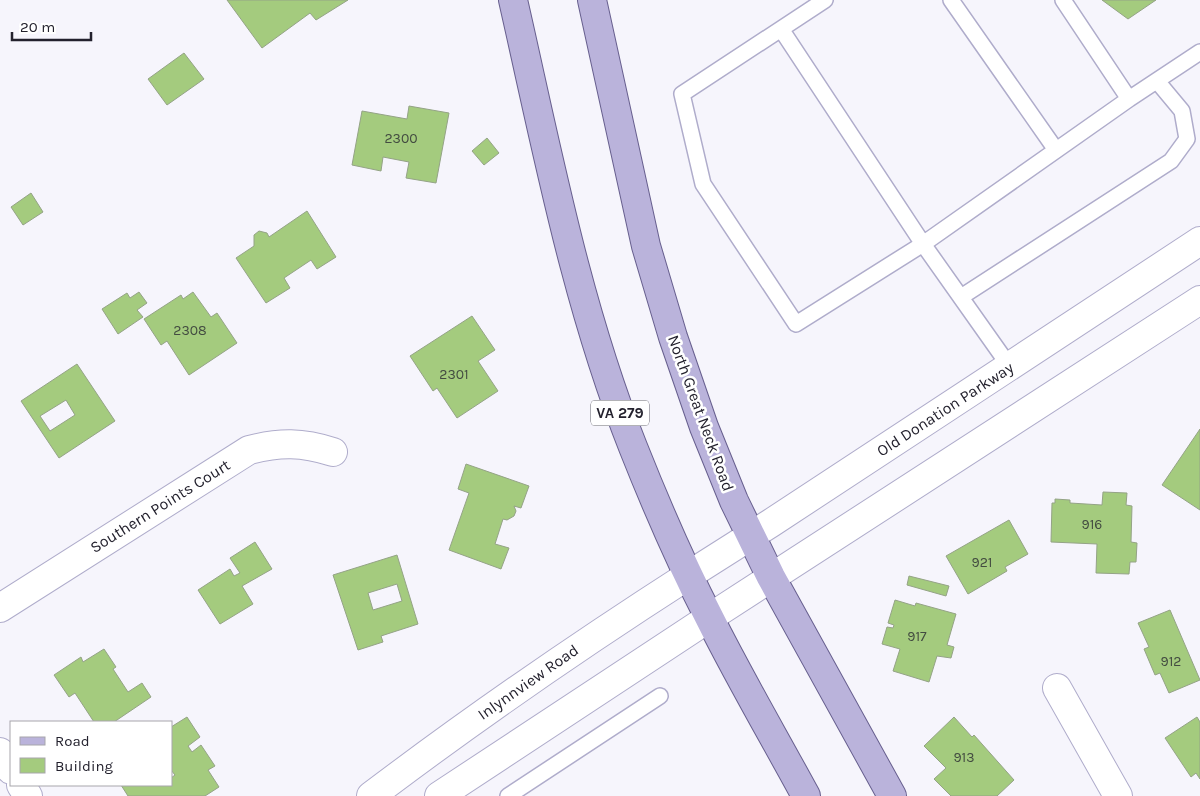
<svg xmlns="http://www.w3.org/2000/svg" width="1200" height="796" font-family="Karla,sans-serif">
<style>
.building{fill:#a4cb7e;stroke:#94a386;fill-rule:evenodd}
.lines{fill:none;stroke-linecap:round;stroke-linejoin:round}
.service-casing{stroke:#afaccb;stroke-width:18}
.minor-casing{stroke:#afaccb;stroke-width:30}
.tertiary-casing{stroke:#afaccb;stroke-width:30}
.primary-casing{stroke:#675f8e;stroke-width:30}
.service{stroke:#fff;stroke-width:15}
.minor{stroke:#fff;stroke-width:28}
.tertiary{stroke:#fff;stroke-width:28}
.primary{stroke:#bab3db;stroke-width:28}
.labels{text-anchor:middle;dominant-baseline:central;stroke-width:5;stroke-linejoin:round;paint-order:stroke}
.number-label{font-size:14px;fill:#434c41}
.shield{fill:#fff;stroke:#65646c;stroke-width:1}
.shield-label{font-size:15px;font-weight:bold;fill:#23212d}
.street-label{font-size:16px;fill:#23212d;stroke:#fff}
</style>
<rect width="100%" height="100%" fill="#f6f5fc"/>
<path class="building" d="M 227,0 L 348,0 L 316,20 L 310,13 L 262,48 Z
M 1102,0 L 1156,0 L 1128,19 Z
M 184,53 L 204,79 L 167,105 L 148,79 Z
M 409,106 L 449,113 L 436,183 L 406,178 L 409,162 L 383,157 L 381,171 L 352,165 L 362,111 L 407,119 Z
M 487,138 L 499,153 L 484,165 L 472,151 Z
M 31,193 L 43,212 L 23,225 L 11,207 Z
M 307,211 L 336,257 L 317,269 L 311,260 L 284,278 L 290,288 L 266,303 L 236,258 L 254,246 L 254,235 L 259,231 L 267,233 L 269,237 Z
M 139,292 L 147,303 L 137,310 L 143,317 L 118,334 L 102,309 L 127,293 L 130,298 Z
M 193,292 L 211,317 L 217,313 L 237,343 L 189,375 L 167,341 L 161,345 L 144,319 L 181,295 L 183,299 Z
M 472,316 L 495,350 L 478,361 L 498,391 L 457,418 L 437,388 L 433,391 L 410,356 Z
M 77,364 L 115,421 L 59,458 L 21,401 ZM 66,400 L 75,415 L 50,431 L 40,416 Z
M 1200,429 L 1200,510 L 1162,485 Z
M 466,464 L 529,486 L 521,508 L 514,506 L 516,511 L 514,516 L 507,520 L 503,519 L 495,544 L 509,548 L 501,569 L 449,550 L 469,493 L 458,489 Z
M 1103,492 L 1127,493 L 1126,505 L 1132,506 L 1131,542 L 1137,543 L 1136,562 L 1130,562 L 1129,574 L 1096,573 L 1097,544 L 1051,542 L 1052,503 L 1055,503 L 1055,499 L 1070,500 L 1070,503 L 1102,505 Z
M 1009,520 L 1028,554 L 1005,567 L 1007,571 L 968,594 L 946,556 Z
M 255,542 L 272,569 L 242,586 L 253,604 L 220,624 L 198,590 L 230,569 L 234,576 L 240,573 L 230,558 Z
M 397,555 L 418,624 L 381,636 L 383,642 L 358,650 L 333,575 ZM 397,584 L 402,601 L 373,610 L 368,593 Z
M 909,576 L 949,586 L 946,596 L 907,585 Z
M 895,600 L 915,606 L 916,603 L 956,614 L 947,645 L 954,647 L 951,658 L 937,656 L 929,682 L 893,671 L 900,649 L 882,644 L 887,627 L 893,628 L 894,625 L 888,623 Z
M 1170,610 L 1200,680 L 1169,693 L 1160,673 L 1155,675 L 1144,649 L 1149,647 L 1138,623 Z
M 104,649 L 116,667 L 113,669 L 128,692 L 142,683 L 151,697 L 114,722 L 94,722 L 75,693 L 69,697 L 54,675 L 81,657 L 83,662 Z
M 187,717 L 200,737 L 188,746 L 192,752 L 201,745 L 215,766 L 208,770 L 219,787 L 205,796 L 128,796 L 121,785 L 171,785 L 171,778 L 175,775 L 171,770 L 171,727 Z
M 954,717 L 972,737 L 974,735 L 1014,780 L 997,796 L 951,796 L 934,779 L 946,768 L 924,746 Z
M 1197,717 L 1200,722 L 1200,779 L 1196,773 L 1191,777 L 1165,738 Z"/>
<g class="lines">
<g class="service-casing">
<path id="service" d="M 825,0 L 682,94 L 703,184 L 796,324 L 923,244 L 1010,367
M 951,0 L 1056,150
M 1063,0 L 1129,99 L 1200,52
M 781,29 L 923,244 L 1129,99
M 961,297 L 1171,161 L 1187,139 L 1182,111 L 1157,81
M 508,796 L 660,696"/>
</g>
<g class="minor-casing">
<path id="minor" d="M 0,608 L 249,450 C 280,442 302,442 333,452
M 1057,688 L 1118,796
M 0,752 L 11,770
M 21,785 L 28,796
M 371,796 C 474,718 580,645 689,575
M 439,796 L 709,618"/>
</g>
<g class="tertiary-casing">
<path id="tertiary" d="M 689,575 L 771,523 L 1200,241
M 709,618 L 1200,300"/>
</g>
<g class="primary-casing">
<path id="primary" d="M 513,0 C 547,149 576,304 633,447 C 656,505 681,563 710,619 C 740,679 774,737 806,796
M 592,0 L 646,246 L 673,337 L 704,427 L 734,501 L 771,577 L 892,796"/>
</g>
<use href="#service" class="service"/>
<use href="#minor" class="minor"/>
<use href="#tertiary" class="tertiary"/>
<use href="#primary" class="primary"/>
</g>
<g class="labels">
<g class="number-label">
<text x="401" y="138">2300</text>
<text x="190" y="330">2308</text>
<text x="454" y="374">2301</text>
<text x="1092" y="524">916</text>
<text x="982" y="562">921</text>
<text x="917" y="636">917</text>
<text x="1171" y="661">912</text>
<text x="964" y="757">913</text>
</g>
<rect class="shield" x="591" y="400.5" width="58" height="25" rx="4"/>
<g class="shield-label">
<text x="620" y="413">VA 279</text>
</g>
<g class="street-label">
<text transform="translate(945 409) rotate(-33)">Old Donation Parkway</text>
<text transform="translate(701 413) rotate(70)">North Great Neck Road</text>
<text transform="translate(160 506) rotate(-32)">Southern Points Court</text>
<text transform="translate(528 682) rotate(-35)">Inlynnview Road</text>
</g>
</g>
<rect x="10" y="721" width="162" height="65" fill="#ffffff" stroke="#a7a6ab"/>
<rect x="20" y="737" width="25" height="8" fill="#bab3db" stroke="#a7a6ab"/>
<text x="55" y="746" font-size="15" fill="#23212d">Road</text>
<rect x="20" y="758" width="25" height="15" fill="#a4cb7e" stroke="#a7a6ab"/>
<text x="55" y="771" font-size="15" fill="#23212d">Building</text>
<path d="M12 32v8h79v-8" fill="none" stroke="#23212d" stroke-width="2.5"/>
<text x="20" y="32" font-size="15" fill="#23212d" stroke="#ffffff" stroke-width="4" paint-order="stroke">20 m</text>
</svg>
